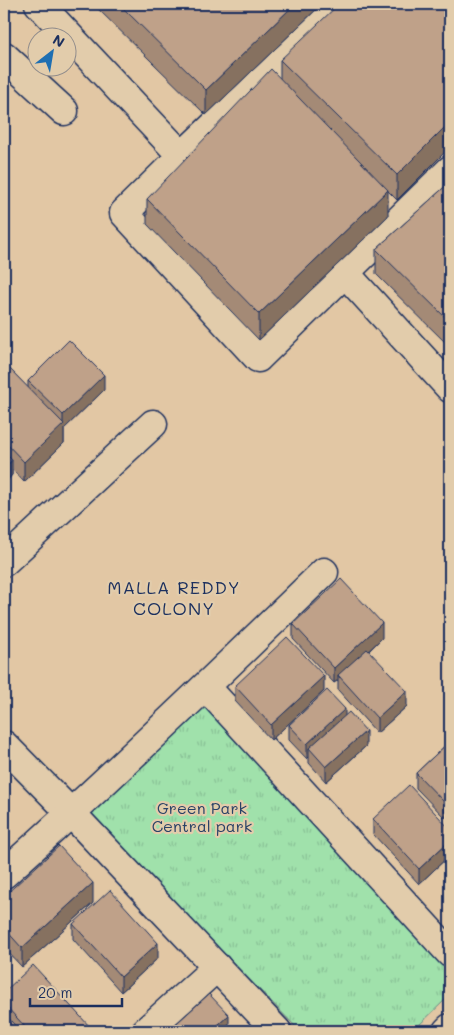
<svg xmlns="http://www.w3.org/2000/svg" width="454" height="1035" viewBox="0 0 454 1035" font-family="Mali,sans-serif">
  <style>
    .park { fill: url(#park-tufts); stroke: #5e8884 }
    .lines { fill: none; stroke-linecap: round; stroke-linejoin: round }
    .street-casing { stroke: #1b2f5e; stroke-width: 31 }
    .street { stroke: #e2ccab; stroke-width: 28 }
    .wall { fill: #a48a76; stroke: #1b2f5e }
    .shaded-wall { fill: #867160; stroke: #1b2f5e }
    .building { fill: #bfa189; stroke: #1b2f5e }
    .labels { text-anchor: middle; stroke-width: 4.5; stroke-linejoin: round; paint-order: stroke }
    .park-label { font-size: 16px; fill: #284166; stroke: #e2ccab }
    .neighbourhood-label { font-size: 18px; letter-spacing: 1px; fill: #1b2f5e; stroke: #e2ccab }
  </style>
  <defs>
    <pattern id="park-tufts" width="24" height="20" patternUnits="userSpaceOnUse" patternTransform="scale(1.25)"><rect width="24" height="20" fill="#a0e1ab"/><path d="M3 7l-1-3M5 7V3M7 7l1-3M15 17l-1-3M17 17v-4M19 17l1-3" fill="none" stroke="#89c196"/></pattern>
  </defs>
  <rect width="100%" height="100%" fill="#e2c7a4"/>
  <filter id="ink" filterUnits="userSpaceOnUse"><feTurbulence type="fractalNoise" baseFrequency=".02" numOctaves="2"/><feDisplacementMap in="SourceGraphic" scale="10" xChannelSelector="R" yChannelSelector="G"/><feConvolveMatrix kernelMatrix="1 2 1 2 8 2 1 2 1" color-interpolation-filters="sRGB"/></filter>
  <g filter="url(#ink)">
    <polygon class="park" points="205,703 450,969 450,995 413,1031 300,1031 88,814"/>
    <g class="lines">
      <g class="street-casing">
        <g id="street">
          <polyline points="39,4 182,156 341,4"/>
          <polyline points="4,56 64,111"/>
          <polyline points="182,156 124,213 258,358 450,170"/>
          <polyline points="345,273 450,388"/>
          <polyline points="4,562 153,424"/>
          <polyline points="206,687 450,953"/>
          <polyline points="4,745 71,813 277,1031"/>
          <path d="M4 874C113 776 219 674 324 572"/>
          <polyline points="146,1031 217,967"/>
          <polyline points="447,1031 450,1028"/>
        </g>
      </g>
      <use href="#street" class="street"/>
    </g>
    <g class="wall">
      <polygon points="93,4 322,4 206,115"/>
      <polygon points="450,4 397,200 384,187 388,216 259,340 147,224 147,199 280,79 280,60"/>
      <polygon points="450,182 450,347 376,274 376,249"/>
      <polygon points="4,363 28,388 28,381 104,390 64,429 64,443 24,482 12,469 12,475 4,484"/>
      <polygon points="293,624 382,638 369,651 407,706 377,733 338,690 338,680 334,683 293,639"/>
      <polygon points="235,686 324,691 271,740 235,701"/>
      <polygon points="289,725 366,746 326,782 309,763 309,757 307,759 289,740"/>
      <polygon points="450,741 445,818 416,788 416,773"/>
      <polygon points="373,819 450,829 450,855 419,884 373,834"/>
      <polygon points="4,896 93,903 22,967 4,948"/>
      <polygon points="73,924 158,958 121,992 73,939"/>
      <polygon points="4,992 91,1031 4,1031"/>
    </g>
    <g class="shaded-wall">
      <polygon points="295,4 322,4 206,115 206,90"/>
      <polygon points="450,122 450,147 397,200 397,175"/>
      <polygon points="388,190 388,216 259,340 259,314"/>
      <polygon points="104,375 104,390 64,429 64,443 24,482 24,462 63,424 63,415"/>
      <polygon points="12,460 12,475 4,484 4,469"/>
      <polygon points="382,623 382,638 340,678 338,675 338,680 334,683 334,668"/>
      <polygon points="324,676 324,691 271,740 271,725"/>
      <polygon points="407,691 407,706 377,733 377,718"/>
      <polygon points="345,709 345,724 309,748 309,757 307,759 307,744"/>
      <polygon points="366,731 366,746 326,782 326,767"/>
      <polygon points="450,798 450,813 445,818 445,803"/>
      <polygon points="450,840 450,855 419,884 419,869"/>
      <polygon points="93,883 93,903 22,967 22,948"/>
      <polygon points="158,943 158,958 121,992 121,977"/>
      <polygon points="229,1015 229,1030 227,1031 211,1031"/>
    </g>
    <g class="building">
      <polygon points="119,4 295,4 206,90"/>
      <polygon points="339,4 450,4 450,122 397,175 280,60"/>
      <polygon points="271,69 388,190 259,314 147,199"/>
      <polygon points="450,182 450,322 376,249"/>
      <polygon points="69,340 104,375 63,415 28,381"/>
      <polygon points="4,363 64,424 24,462 4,441"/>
      <polygon points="4,452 12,460 4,469"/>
      <polygon points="341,579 382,623 334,668 293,624"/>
      <polygon points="287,637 324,676 271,725 235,686"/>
      <polygon points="367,649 407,691 377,718 338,675"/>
      <polygon points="327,690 345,709 307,744 289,725"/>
      <polygon points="349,712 366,731 326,767 309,748"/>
      <polygon points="450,741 450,798 445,803 416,773"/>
      <polygon points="409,785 450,829 450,840 419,869 373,819"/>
      <polygon points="59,846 93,883 22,948 4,928 4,896"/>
      <polygon points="110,890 158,943 121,977 73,924"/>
      <polygon points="33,965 91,1028 87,1031 29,1031 4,1004 4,992"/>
      <polygon points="209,994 229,1015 211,1031 168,1031"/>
      <polygon points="4,1013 20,1031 4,1031"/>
    </g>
  </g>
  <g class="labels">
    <g class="park-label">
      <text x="202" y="814">Green Park<tspan x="202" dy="18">Central park</tspan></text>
    </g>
    <g class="neighbourhood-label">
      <text x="174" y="594">MALLA REDDY<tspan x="174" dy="21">COLONY</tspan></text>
    </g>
  </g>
  <rect width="454" height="1035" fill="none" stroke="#e2ccab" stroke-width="20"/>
  <rect x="10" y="10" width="434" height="1015" fill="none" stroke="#1b2f5e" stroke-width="2" filter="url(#ink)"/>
  <g transform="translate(52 52) rotate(31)"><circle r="24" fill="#e2ccab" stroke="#928d8c"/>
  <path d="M0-4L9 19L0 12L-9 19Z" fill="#1f6fb2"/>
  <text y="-8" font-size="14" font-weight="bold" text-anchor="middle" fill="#1b2f5e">N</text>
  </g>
  <path d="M30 998v8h92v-8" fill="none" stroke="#1b2f5e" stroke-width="2.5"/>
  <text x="38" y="998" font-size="15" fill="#1b2f5e" stroke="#e2ccab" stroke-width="4" paint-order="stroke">20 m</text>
</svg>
